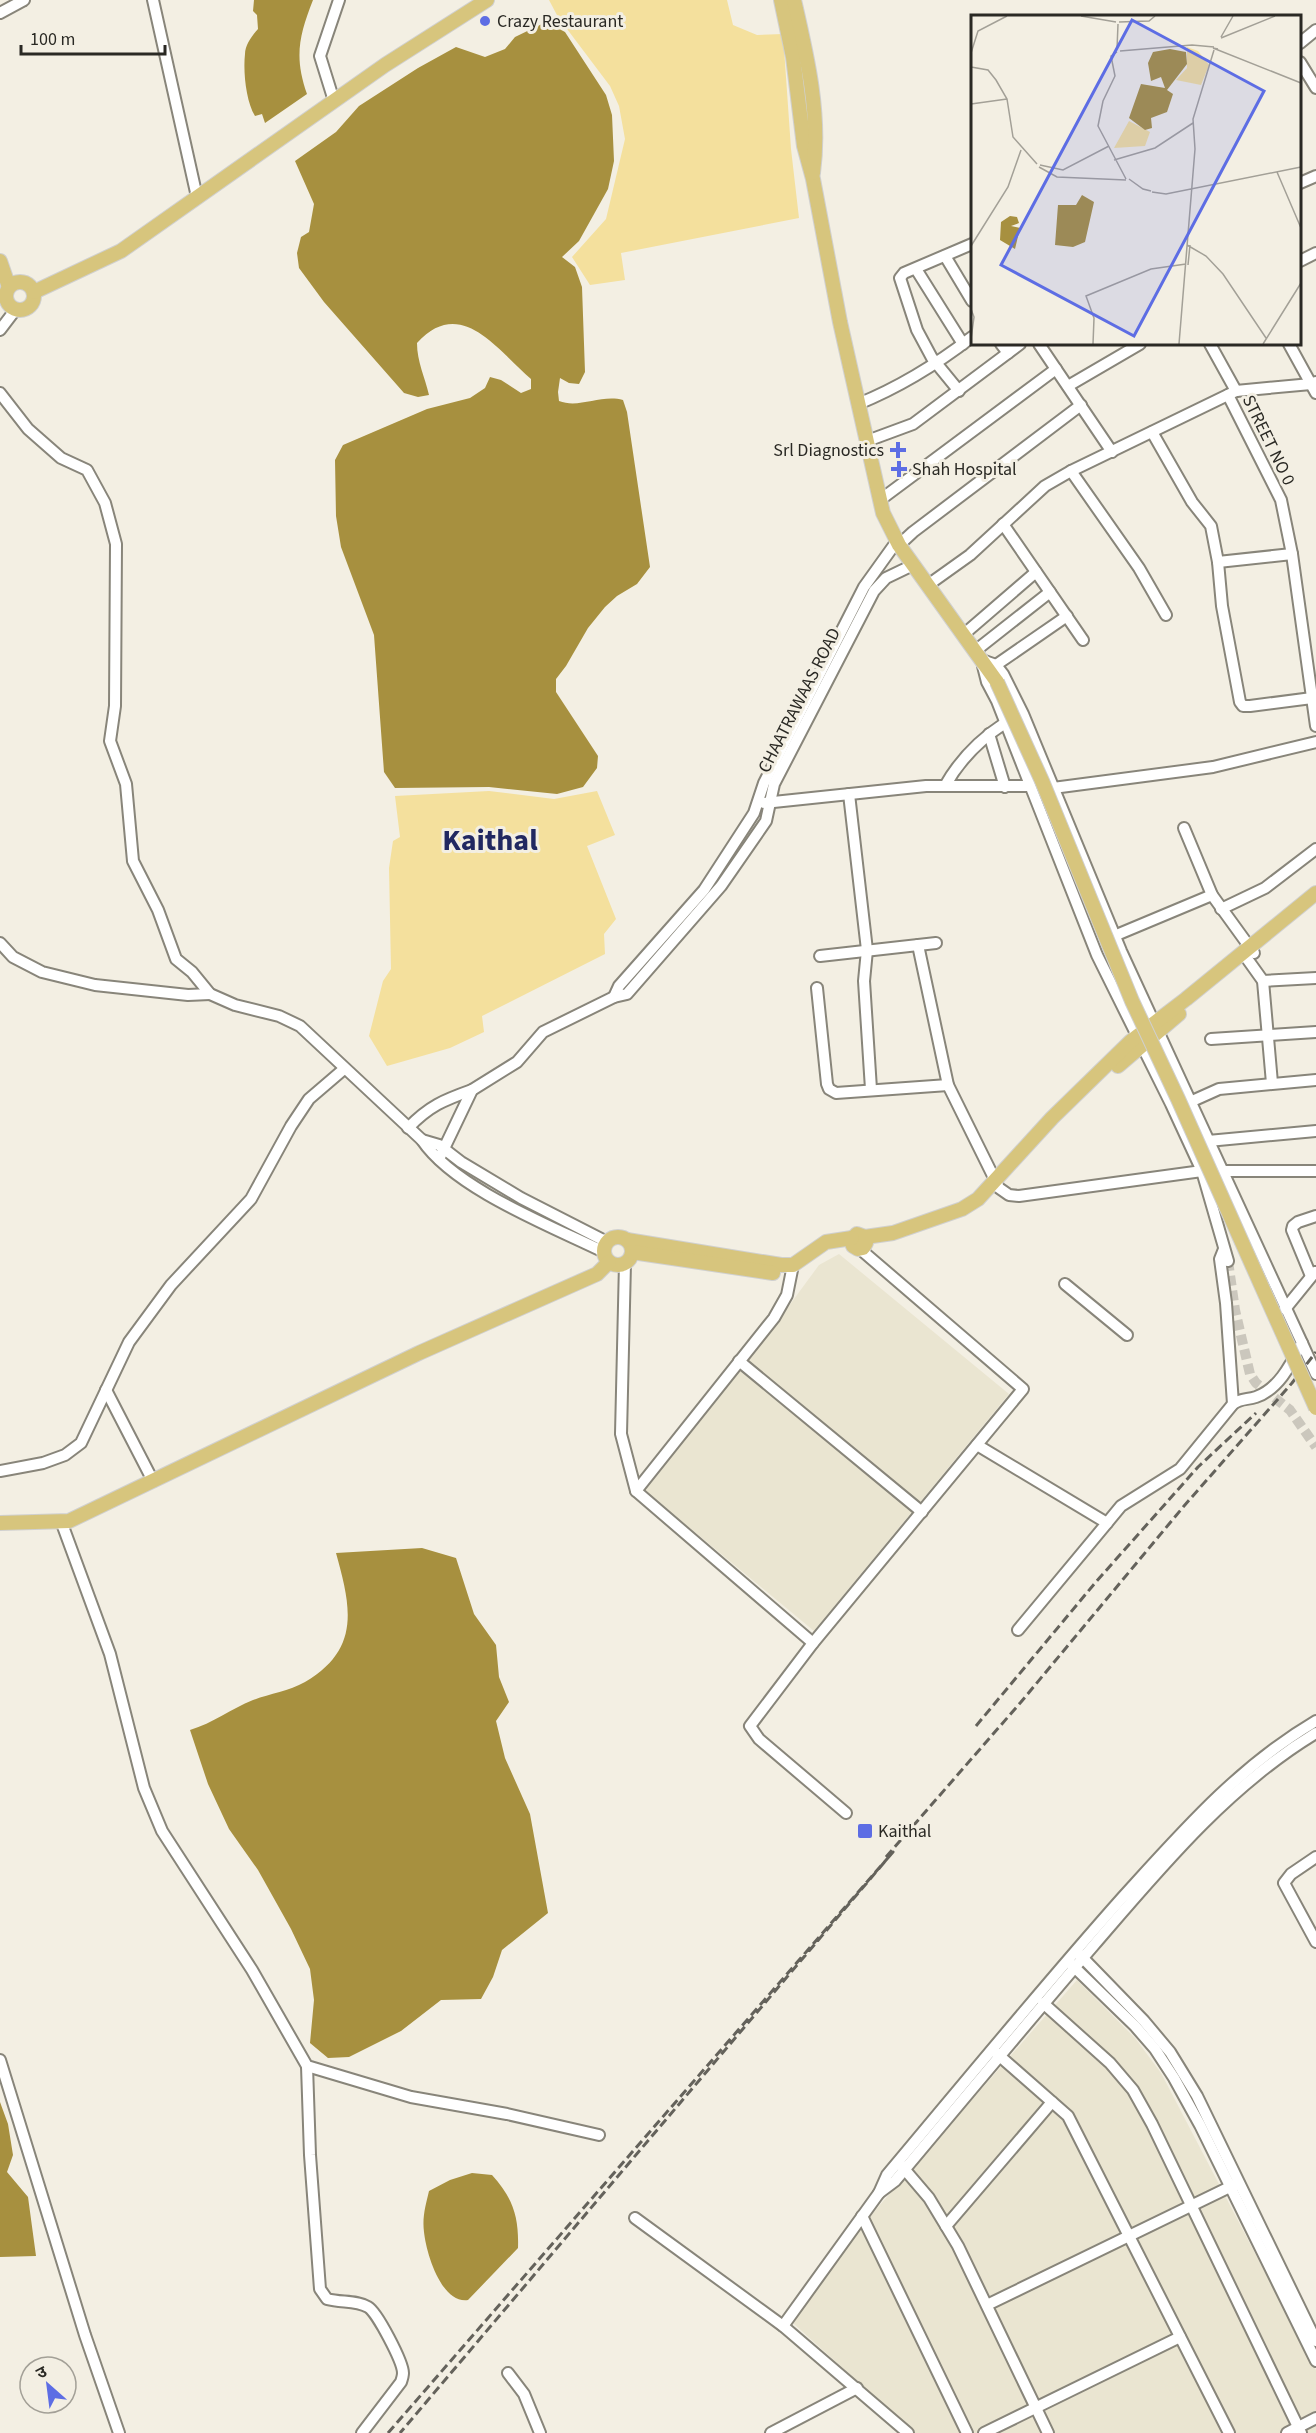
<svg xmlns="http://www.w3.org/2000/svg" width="1316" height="2433" viewBox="0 0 1316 2433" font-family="'Source Sans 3','Noto Sans Devanagari',sans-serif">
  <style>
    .built { fill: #eae5d1 }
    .green { fill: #f4e09d }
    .water { fill: #a7903f }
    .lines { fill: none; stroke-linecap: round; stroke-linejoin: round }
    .minor-tunnel { stroke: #cbc7bd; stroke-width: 10; stroke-dasharray: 10 5; stroke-linecap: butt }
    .minor-casing { stroke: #88857a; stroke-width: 14 }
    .major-casing { stroke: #d0d0cf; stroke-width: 16 }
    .minor { stroke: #fff; stroke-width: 10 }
    .major { stroke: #d7c57d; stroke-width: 14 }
    .rail { stroke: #64625b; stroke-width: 3; stroke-dasharray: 9 4.5; stroke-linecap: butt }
    .major-bridge-casing { stroke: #d0d0cf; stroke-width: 16; stroke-linecap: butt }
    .major-bridge { stroke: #d7c57d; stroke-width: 14 }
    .poi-dot { fill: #5d6de4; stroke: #f3efe3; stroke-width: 2 }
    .labels { text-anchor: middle; stroke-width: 6; stroke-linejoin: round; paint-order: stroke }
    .poi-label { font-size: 18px; fill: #2a2924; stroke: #f3efe3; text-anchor: start }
    .street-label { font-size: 18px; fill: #2a2924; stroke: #f3efe3 }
    .town-label { font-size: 30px; font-weight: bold; fill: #212861; stroke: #f3efe3 }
    .inset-road { fill: none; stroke: #a3a097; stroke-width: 1.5 }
    .view { fill: #5d6de4; fill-opacity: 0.15; stroke: #5d6de4; stroke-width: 3 }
    .inset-edge { fill: none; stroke: #2a2924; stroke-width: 3 }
  </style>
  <rect width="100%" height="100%" fill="#f3efe3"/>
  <g class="built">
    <polygon points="839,1254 1009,1394 814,1631 644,1490 758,1348 819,1265"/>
    <polygon points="1077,1980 1135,2038 1161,2073 1316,2370 1316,2433 914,2433 793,2323 865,2222"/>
  </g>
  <g class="green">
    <polygon points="549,0 727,0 733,25 757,35 783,34 791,149 799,218 621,253 625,280 590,285 572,257 606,219 625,139 619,106 610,86 558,17"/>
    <polygon points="489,791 554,799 597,791 615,835 587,846 616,919 604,934 605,954 482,1016 484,1032 450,1048 387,1066 369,1036 383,981 391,969 389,868 393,841 400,837 395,796"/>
  </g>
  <g class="water">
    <path d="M254 0H313C299 36 294 57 307 94L265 123 262 114 255 116C246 101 243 72 245 54 245 45 252 36 258 29L257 15 253 11Z"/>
    <path d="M546 22 565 32 606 95 612 115 614 161 608 189 579 241 562 257 575 267 582 287 585 372 579 384 569 383 560 378 558 392 559 401C579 409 601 394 623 400L627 412 650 567 637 584 617 596 605 607 588 628 566 666 556 679V692L598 756 597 768 583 787 557 794 489 787 395 788 384 772 374 635 341 547 336 516 335 460 343 445 427 409 470 398 485 388 490 377 501 380 521 393 531 389V379C497 350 461 295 417 343 417 362 425 377 429 395L418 397 404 393 324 302 299 268 297 253 301 237 309 232 314 204 295 161 336 132 359 106 418 68 456 47 485 57 505 49 515 37Z"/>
    <path d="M422 1548 456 1558 474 1614 496 1645 499 1677 509 1702 496 1721 505 1758 530 1814 548 1913 502 1950 493 1977 481 1999 441 2000 401 2031 349 2057 328 2058 310 2043 314 2000 310 1969 291 1929 258 1870 229 1829 208 1784 190 1730C213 1723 231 1709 253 1700 269 1694 289 1691 305 1682 361 1649 351 1607 336 1553Z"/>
    <polygon points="0,2102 8,2124 13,2155 7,2172 28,2197 36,2256 0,2257"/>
    <path d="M472 2173 492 2175C513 2198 519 2217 518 2248L468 2300C441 2304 426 2252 424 2232 422 2217 426 2204 429 2191L450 2180Z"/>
  </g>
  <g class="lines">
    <polyline class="minor-tunnel" points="1228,1261 1235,1310 1250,1374 1256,1383 1290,1410 1316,1447"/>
    <g class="minor-casing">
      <g id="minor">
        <polyline points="153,0 197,197"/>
        <polyline points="0,13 24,0"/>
        <polyline points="1300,43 1316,30"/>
        <polyline points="1300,62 1316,88"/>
        <polyline points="334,101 320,56 339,0"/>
        <polyline points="1300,183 1316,176"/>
        <polyline points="945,256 972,301"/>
        <polyline points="1300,261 1316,253"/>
        <polyline points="916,269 963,344"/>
        <polyline points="0,330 16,309"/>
        <polyline points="1001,344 1008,353"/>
        <polyline points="1039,344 1112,452"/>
        <polyline points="1210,344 1236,391"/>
        <polyline points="1289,344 1316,393"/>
        <polyline points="1068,386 1140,344"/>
        <polyline points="959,391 932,358 917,330 900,278 904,273 972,244"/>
        <path d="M0 393 28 429 61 458 87 470 105 503 116 544 115 706 110 741 126 784 133 861 158 910 176 959 192 972 210 994 235 1005 279 1016 300 1026 422 1140C455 1189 551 1226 604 1252"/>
        <polyline points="1228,395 1281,500 1292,554 1316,726"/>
        <path d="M858 404C900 387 937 364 972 337"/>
        <polyline points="1152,432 1192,502 1211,526 1218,562 1222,606 1240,702 1243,706 1250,706 1312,698"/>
        <polyline points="867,441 913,424 1020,344"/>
        <polyline points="1071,471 1139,568 1166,615"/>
        <polyline points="880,500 1056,369"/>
        <polyline points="1003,524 1083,640"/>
        <polyline points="899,545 913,532 1081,405"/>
        <polyline points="1218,562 1292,554"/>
        <polyline points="928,585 970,555 1045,486 1071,471 1236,391 1311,384 1316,382"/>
        <polyline points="963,635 1036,572"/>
        <polyline points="975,651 1050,592"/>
        <path d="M982 660 996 665 1003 674 1023 714 1121 951 1302 1343C1291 1364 1279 1389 1256 1397 1247 1400 1241 1398 1233 1404L1180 1469 1121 1506 1107 1523"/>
        <polyline points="996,665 1067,616"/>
        <polyline points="983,666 987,682 997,701 1097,955 1171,1104 1202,1171 1228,1261"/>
        <polyline points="989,734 1005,787"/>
        <path d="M945 786C960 759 979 740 1005 723"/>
        <polyline points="1053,788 1213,767 1316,742"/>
        <polyline points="849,794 867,950 864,981 871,1089"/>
        <polyline points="764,803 926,786 1029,786"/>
        <polyline points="1184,828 1212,895 1254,953"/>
        <polyline points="1221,909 1265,888 1316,849"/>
        <polyline points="1114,936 1212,895"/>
        <polyline points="0,943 13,957 42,972 95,985 188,995 210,994"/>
        <polyline points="918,945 948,1085 999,1188 1009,1195 1019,1196 1202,1171 1316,1171"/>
        <polyline points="1243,953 1263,981 1272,1083"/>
        <polyline points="820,956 936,943"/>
        <polyline points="1263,981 1316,978"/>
        <polyline points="817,988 827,1084 829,1089 836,1093 948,1085"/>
        <polyline points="614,997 619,986 704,890 754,813 764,783 864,587 897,541"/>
        <polyline points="1211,1039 1316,1032"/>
        <polyline points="1190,1102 1219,1089 1316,1080"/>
        <path d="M408 1128C429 1106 444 1100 472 1090"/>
        <polyline points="422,1140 439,1145 461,1162 521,1198 607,1242"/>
        <polyline points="1208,1141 1316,1131"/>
        <polyline points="439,1159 472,1090 517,1062 543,1032 614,997 627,994 721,886 766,821 774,784 874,591 886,578 913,565"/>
        <polyline points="1224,1249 1220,1259 1226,1303 1233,1404"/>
        <polyline points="625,1263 621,1434 636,1491 813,1643"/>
        <polyline points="1311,1276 1292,1230 1293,1226 1298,1222 1316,1216"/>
        <polyline points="1065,1284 1127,1335"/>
        <polyline points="1285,1309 1315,1272"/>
        <polyline points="1302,1343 1316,1374"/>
        <polyline points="739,1361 922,1512"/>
        <polyline points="106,1390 153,1481"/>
        <polyline points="977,1445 1107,1523 1018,1630"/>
        <polyline points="0,1471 43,1463 65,1455 81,1443 129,1342 171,1285 251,1199 291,1126 309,1099 344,1069"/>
        <polyline points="636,1491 774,1318 787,1295 793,1265"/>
        <polyline points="61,1521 110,1654 144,1788 162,1831 252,1970 307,2066 411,2097 507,2114 599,2135"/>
        <polyline points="846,1813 759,1739 750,1726 813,1643 1023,1389 860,1249"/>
        <polyline points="1316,1857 1291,1874 1284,1883 1316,1942"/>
        <polyline points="1078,1953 1144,2021 1170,2052 1197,2096 1316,2341"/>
        <polyline points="1071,1964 1135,2026 1155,2049 1174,2078 1200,2125 1316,2361"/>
        <polyline points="1043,2003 1110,2063 1133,2090 1152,2124 1301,2433"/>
        <polyline points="995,2052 1068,2116 1229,2433"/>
        <polyline points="0,2060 85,2335 119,2433"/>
        <path d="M307 2066 310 2155 320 2289 327 2299C341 2303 356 2300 368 2307 377 2312 403 2362 403 2373 403 2376 402 2379 401 2382L362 2433"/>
        <polyline points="900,2164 929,2198 958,2246 1048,2433"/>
        <path d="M879 2193 895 2181C961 2102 1027 2023 1094 1945 1161 1867 1228 1786 1316 1733"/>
        <polyline points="862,2216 967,2433"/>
        <polyline points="635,2218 783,2326 908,2433"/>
        <polyline points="946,2226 1052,2102"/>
        <polyline points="987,2305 1236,2184"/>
        <path d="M783 2326 879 2193 887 2175C965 2082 1042 1988 1122 1898 1182 1832 1238 1767 1316 1721"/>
        <polyline points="508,2373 524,2394 540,2433"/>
        <polyline points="771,2433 857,2388"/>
        <polyline points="984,2433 1180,2337"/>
        <polyline points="1287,2433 1316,2418"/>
      </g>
    </g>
    <g class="major-casing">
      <g id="major">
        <polyline points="781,0 793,57 804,146 813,179 840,322 883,513 899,545 997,682"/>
        <path d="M794 0C807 56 821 115 813 173"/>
        <polyline points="0,261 9,287"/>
        <circle cx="20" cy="296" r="14"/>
        <polyline points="34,292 121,251 385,65 487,0"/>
        <polyline points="1118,1066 1179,1014"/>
        <polyline points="865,1237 866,1243 863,1248 858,1249 853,1246 851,1240 857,1234 865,1237 893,1233 962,1209 978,1199 1052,1118 1131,1041 1186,999 1316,893"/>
        <circle cx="618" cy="1251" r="14"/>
        <polyline points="627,1240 781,1265 793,1265 826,1242 852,1238"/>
        <polyline points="632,1252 773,1273"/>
        <polyline points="0,1523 69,1521 419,1353 597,1274 609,1262"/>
      </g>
    </g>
    <use href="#minor" class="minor"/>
    <use href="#major" class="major"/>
    <g class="rail">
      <polyline points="976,1726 1095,1583 1198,1467 1256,1413"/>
      <polyline points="886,1857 1021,1702 1184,1506 1292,1383 1316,1352"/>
      <polyline points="388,2433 893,1852 400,2433"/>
    </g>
    <g class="major-bridge-casing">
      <polyline id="major-bridge" points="997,682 1042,781 1132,1001 1178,1099 1316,1408"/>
    </g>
    <use href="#major-bridge" class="major-bridge"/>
  </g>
  <g class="poi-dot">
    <circle cx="485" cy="21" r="6"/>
    <path d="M895 441h6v6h6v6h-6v6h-6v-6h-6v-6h6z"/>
    <path d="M896 460h6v6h6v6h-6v6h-6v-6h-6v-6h6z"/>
    <rect x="857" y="1823" width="16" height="16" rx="3"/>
  </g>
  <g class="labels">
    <g class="poi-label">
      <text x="497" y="27">Crazy Restaurant</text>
      <text x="884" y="456" text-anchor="end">Srl Diagnostics</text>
      <text x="912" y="475">Shah Hospital</text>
      <text x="878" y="1837">Kaithal</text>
    </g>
    <g class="street-label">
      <text transform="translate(1269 440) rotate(64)" y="6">STREET NO 0</text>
      <text transform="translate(799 700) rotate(-63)" y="6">CHAATRAWAAS ROAD</text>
    </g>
    <g class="town-label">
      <text x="490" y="850">Kaithal</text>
    </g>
  </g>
  <g transform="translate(971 15)">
    <rect width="330" height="330" fill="#f3efe3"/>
    <path d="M216 32 227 36 238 50 230 70 205 65 216 53ZM158 106 179 117 174 131 143 133Z" fill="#f4e09d"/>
    <path d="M199 34 215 37 216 49 196 75 202 79 196 97 180 103 181 113 174 115 158 103 170 69 194 73 190 62 180 66 177 48 182 37ZM111 180 123 187 114 227 102 232 84 230 87 190H105ZM39 201 46 202 48 208 40 211 49 213 44 234 29 225 30 207Z" fill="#a7903f"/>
    <path class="inset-road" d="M110 1 145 7M148 7 178 6 184 1M250 22 262 1M250 23 304 1M146 34 147 9M247 34 242 33 330 68M149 36 221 30 243 32M146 37 140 41 144 61 132 86 127 111 155 164M0 38 7 16 36 1M0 52 17 55 25 65 36 84 42 122 66 149M0 89 36 84M143 145 184 133 222 108M69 150 92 155 138 131M68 152 86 162 155 165M306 157 330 213M158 164 172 174 180 176M181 177 195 179 330 152M216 230 235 241 252 259 295 323M0 231 37 172 50 135M217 250 219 230M0 294 3 302 0 324M122 329 123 303 115 281 180 254 215 249M208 329 224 134 222 104 243 35M292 329 330 268"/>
    <path class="view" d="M161 5 293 76 163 321 30 250Z"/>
    <rect width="330" height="330" class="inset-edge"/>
  </g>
  <g transform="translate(48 2385) rotate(332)"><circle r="28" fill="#f3efe3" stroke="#a3a097" stroke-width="1.5"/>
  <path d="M0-4.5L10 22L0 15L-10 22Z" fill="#5d6de4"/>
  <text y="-9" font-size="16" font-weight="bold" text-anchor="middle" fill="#2a2924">उ</text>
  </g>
  <path d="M21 45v9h144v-9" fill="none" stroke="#2a2924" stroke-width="3"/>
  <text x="30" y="45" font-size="18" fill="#2a2924" stroke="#f3efe3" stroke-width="4.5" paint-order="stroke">100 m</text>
</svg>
